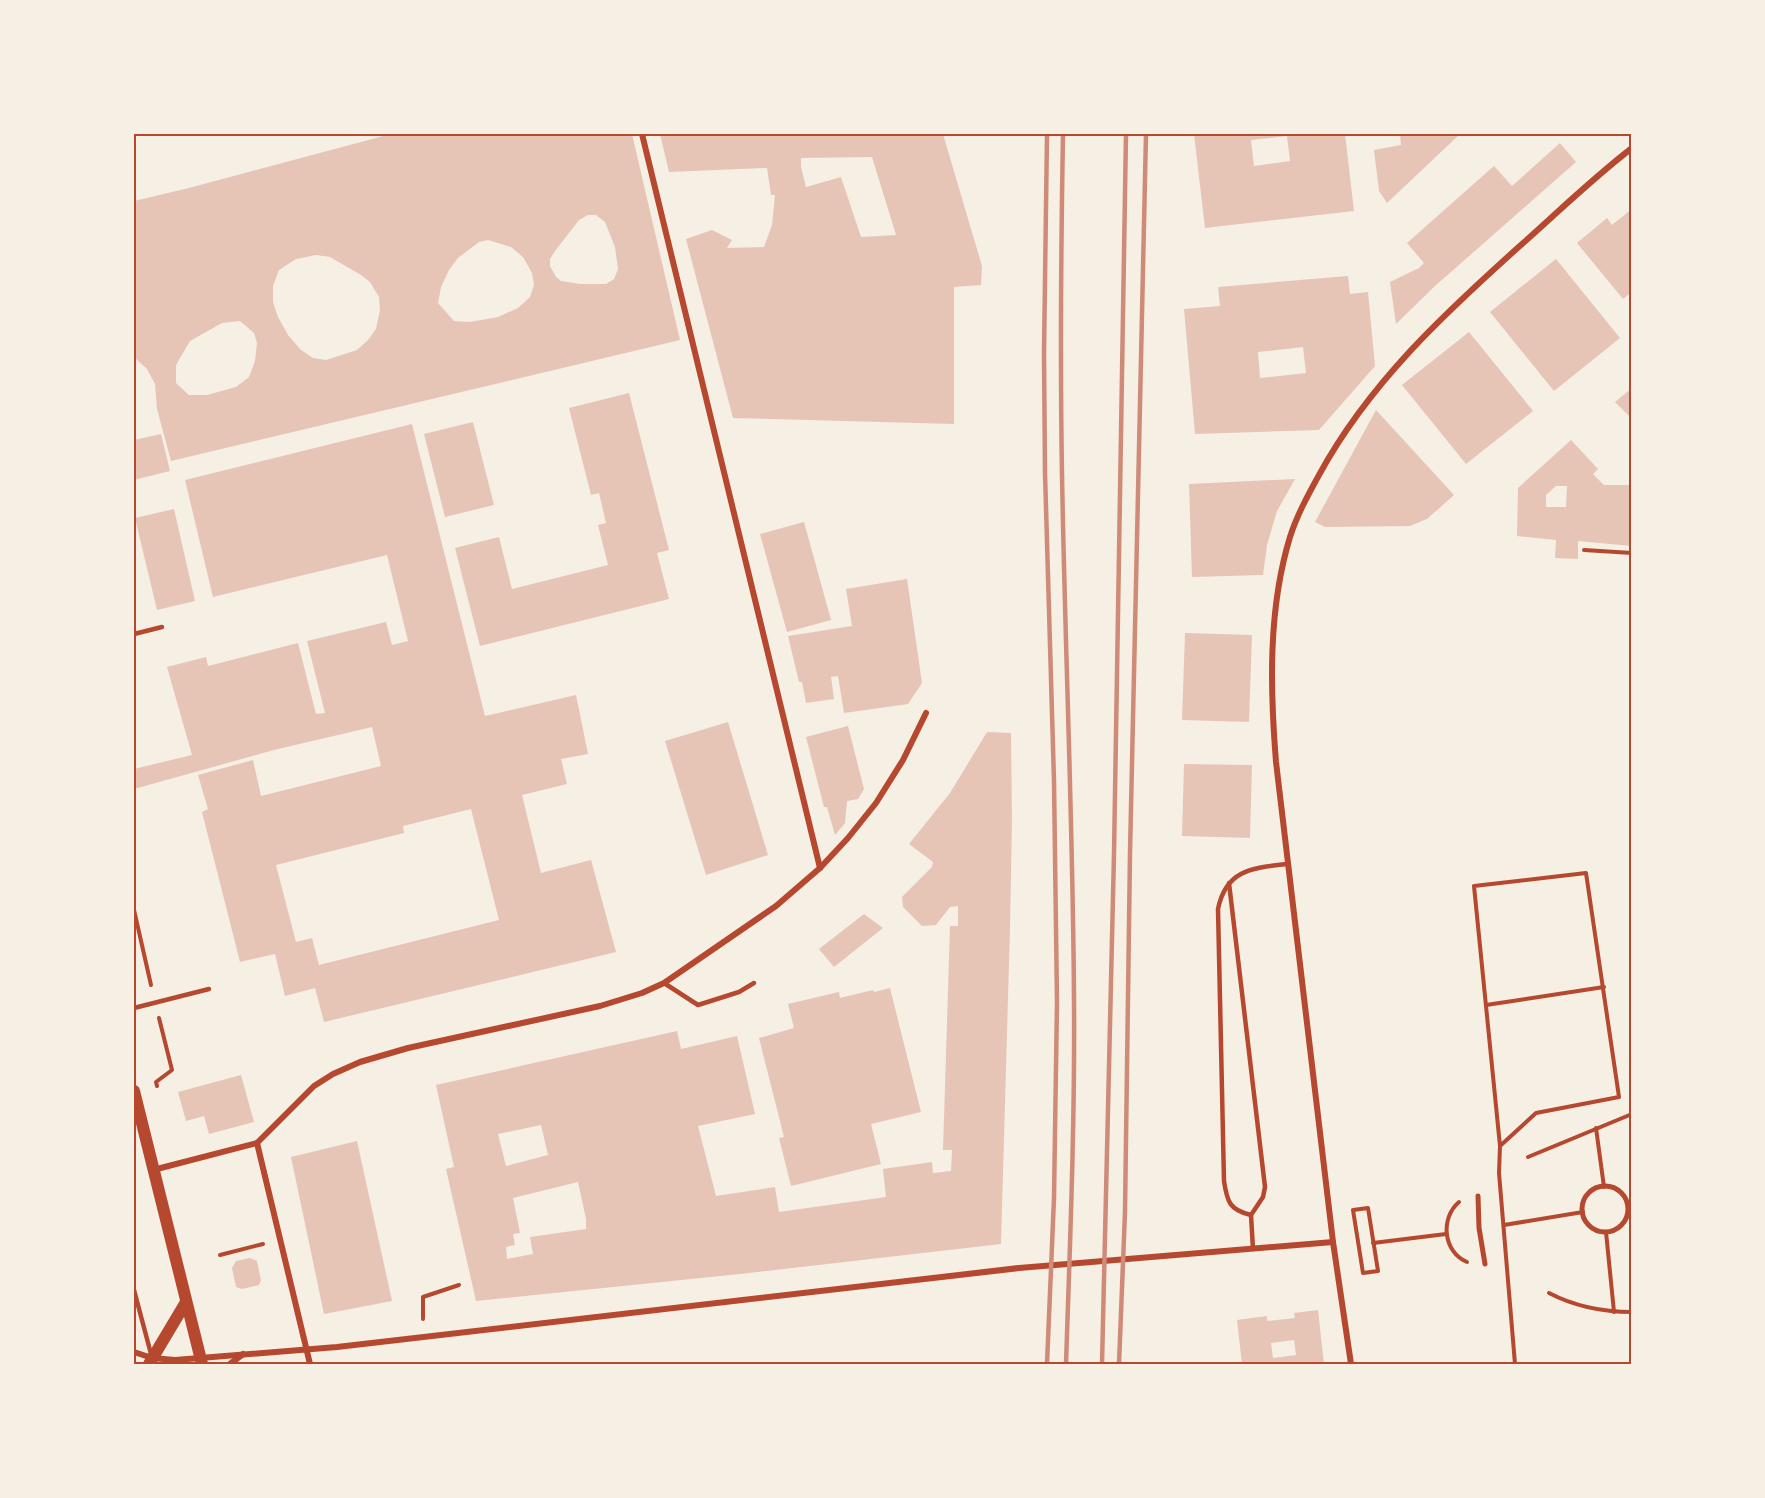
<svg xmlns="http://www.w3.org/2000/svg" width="1765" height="1498" viewBox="0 0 1765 1498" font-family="Cabin,sans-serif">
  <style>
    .building { fill: #e6c5b7; fill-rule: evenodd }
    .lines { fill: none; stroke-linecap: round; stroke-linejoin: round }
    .path { stroke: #b5482f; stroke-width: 4 }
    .service { stroke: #b5482f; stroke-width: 4.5 }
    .pedestrian { stroke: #b5482f; stroke-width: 5 }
    .minor { stroke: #b5482f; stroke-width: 6 }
    .secondary { stroke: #b5482f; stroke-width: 12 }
    .rail { stroke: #cf8b77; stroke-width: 4.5 }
    .neatline { fill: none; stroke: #b5482f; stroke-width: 2 }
  </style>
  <rect width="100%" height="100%" fill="#f6efe4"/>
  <g class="building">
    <path d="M391 134H632L680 340 171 461 157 409 155 384 147 369 134 357V201L189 188ZM588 215H596L605 222 615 247 618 269 614 279 606 284H580L561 281 556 277 550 266V259L555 251 579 220ZM488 240 511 247 523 257 532 273 534 285 530 297 518 308 498 317 470 322 454 321 438 303 441 287 449 270 458 258 479 242ZM316 255 330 257 361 275 370 282 379 297 380 310 376 329 368 340 357 350 326 360 313 358 301 350 288 335 278 317 273 302V286L279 270 296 259ZM240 321 254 333 257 343 255 361 249 377 236 387 207 395H189L176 383V365L190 341 222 323Z"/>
    <path d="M660 134H943L982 266 981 285 954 287V424L733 418 686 239 712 230 732 240 727 248 764 247 772 225 775 195H771L767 168 669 172ZM872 157 896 235 861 237 841 177 806 187 801 167V158Z"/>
    <path d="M1194 134H1345L1354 211 1205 228ZM1287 136 1290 161 1254 166 1251 140Z"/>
    <polygon points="1400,134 1460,134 1387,203 1379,191 1374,150 1401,145"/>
    <polygon points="1560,143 1576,162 1435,286 1396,324 1390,282 1419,268 1424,263 1407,243 1494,166 1512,186"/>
    <polygon points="1632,209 1632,292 1623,299 1577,243 1607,218 1612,225"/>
    <polygon points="1556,259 1620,338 1554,391 1490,312"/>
    <path d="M1348 276 1350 294 1368 292 1375 366 1319 430 1195 434 1184 309 1220 306 1218 287ZM1303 347 1306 373 1260 378 1258 352Z"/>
    <polygon points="1469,332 1533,411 1466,464 1402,385"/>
    <polygon points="1632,388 1632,419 1615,402"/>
    <polygon points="629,393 669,550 657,553 669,599 480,646 455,548 499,537 512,589 608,565 598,525 606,523 599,493 591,495 569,408"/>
    <polygon points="1376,410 1454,495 1427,519 1410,526 1325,527 1315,522"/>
    <polygon points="473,422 494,505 445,517 424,434"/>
    <path d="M412 424 485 716 576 695 588 754 561 759 567 784 522 795 541 873 591 860 616 952 324 1022 315 988 285 996 275 954 240 962 202 812 208 809 198 775 253 760 261 796 381 766 372 727 274 750 134 789V769L192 755 167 667 206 657 208 666 298 643 316 714 325 713 307 641 386 622 392 645 408 641 387 555 213 597 185 480ZM471 809 499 920 319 965 312 938 296 942 276 865 404 833 403 826Z"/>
    <polygon points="161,434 170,471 134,480 134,440"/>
    <path d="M1571 440 1598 469 1593 474 1604 485H1632V546L1578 541V559L1555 558 1556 540 1517 536 1518 488ZM1556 486H1567L1566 507H1546V495Z"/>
    <polygon points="1295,479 1277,511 1267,545 1263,575 1192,577 1189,484"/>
    <polygon points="174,509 195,601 157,610 135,518"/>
    <polygon points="804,522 831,620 787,632 760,534"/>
    <polygon points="907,579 922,683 908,704 844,713 838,676 831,677 834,699 806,703 802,682 799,682 788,636 852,626 846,589"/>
    <polygon points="1185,633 1252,635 1249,722 1182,720"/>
    <polygon points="728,722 768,855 706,875 665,741"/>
    <polygon points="848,726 864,789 858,799 847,801 845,823 835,835 827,807 824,807 806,737"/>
    <path d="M987 732 1011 733 1012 819 1010 928 1001 1244 740 1274 476 1301 446 1169 454 1167 436 1085 677 1031 681 1049 737 1036 755 1114 698 1126 716 1196 775 1187 779 1212 886 1197 883 1169 932 1162 933 1173 951 1171 952 1150H943L950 926H958V906L950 907 936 925 922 926 903 907 902 897 932 867 933 862 909 844 950 793ZM541 1125 548 1155 506 1166 498 1134ZM578 1182 586 1219V1229L530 1237 533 1254 507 1259 506 1247 515 1245 513 1234 520 1233 513 1198Z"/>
    <polygon points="1184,764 1252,765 1250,838 1182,836"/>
    <polygon points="864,914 883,928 834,967 819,949"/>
    <polygon points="890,988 921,1112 871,1124 881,1164 791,1186 779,1138 784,1137 759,1038 794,1028 788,1004 839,992 840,998 873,990 874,992"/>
    <polygon points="241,1075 254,1122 209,1134 204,1116 186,1121 178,1092"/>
    <polygon points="357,1141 392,1301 324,1314 291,1157"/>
    <polygon points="250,1258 257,1261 261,1280 259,1285 242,1289 236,1287 232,1268 236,1261"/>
    <path d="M1318 1310 1324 1364H1242L1237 1320 1267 1316V1321L1295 1318 1294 1313ZM1294 1340 1296 1355 1273 1358 1271 1343Z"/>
  </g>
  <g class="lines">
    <g class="path">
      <polyline points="1584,550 1632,553"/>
      <polyline points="134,910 151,985"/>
      <polyline points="1486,1005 1604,987"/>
      <polyline points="157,1086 156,1082 172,1070 159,1018"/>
      <polyline points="1596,1128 1604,1187"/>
      <polyline points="1500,1146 1536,1113 1619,1097 1586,873 1474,886 1500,1146 1499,1173 1515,1364"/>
      <polyline points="1528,1157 1632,1114"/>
      <path d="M1459 1202C1440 1218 1443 1252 1467 1262"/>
      <polyline points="1627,1204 1632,1203"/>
      <polygon points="1368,1208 1378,1271 1363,1273 1353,1210"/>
      <polyline points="1504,1225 1583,1212"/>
      <polyline points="1606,1232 1614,1312"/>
      <polyline points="1373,1243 1446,1234"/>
      <polyline points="220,1255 263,1244"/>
      <path d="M1549 1293C1574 1306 1603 1312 1632 1312"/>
      <polyline points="423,1319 423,1297 459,1285"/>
    </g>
    <g class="service">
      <polyline points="134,634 162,627"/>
      <polyline points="1229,883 1265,1187 1263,1197 1251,1215 1253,1249"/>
      <polyline points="664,983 698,1005 739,992 754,983"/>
      <polyline points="134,1008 209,989"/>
      <path d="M1251 1215C1229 1210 1227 1201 1224 1181L1218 909C1226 869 1253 868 1287 864"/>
      <polyline points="134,1290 151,1354"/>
    </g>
    <g class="pedestrian">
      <circle cx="1605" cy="1209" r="23"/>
      <polyline points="1478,1196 1479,1228 1485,1264"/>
    </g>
    <g class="minor">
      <polyline points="642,134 820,868"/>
      <polyline points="257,1143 310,1364"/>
      <polyline points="153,1170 257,1143 314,1086 333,1074 360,1062 408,1048 600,1006 642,993 664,983 776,906 820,868 848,838 876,803 903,760 926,713"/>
      <polyline points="134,1352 152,1358 175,1360 337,1347 1019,1268 1333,1242"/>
      <polyline points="230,1364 243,1354"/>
      <path d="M1351 1364 1333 1242 1276 762C1270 688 1268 609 1290 537 1297 515 1308 495 1319 475 1369 383 1445 313 1522 244 1558 212 1593 178 1632 148"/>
    </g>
    <g class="secondary">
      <polyline points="134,1091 202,1364"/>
      <polyline points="149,1364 186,1302"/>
    </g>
    <g class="rail">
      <path d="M1063 134C1061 247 1060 360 1062 474 1065 649 1073 824 1074 1000 1075 1121 1070 1243 1066 1364"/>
      <polyline points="1047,1364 1054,1198 1057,1002 1054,781 1045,473 1044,354 1047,134"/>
      <polyline points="1102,1364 1114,854 1126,134"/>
      <polyline points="1119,1364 1125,1212 1130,853 1146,134"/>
    </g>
  </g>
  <rect width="1765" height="1498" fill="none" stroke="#f6efe4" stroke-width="270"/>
  <rect x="135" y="135" width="1495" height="1228" class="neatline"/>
</svg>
